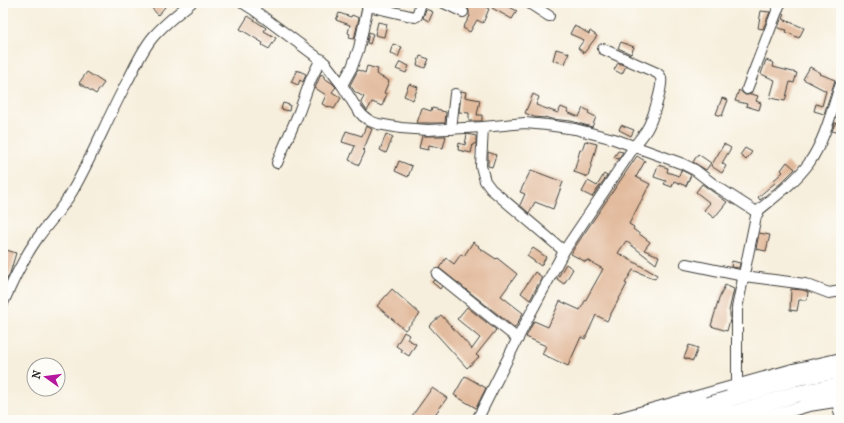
<svg xmlns="http://www.w3.org/2000/svg" width="844" height="423" viewBox="0 0 844 423" font-family="'IM FELL French Canon',serif">
  <style>
    .building { fill: #e2ba9c }
    .lines { fill: none; stroke-linecap: round; stroke-linejoin: round }
    .minor-casing { stroke: #3d3c39; stroke-width: 12 }
    .tertiary-casing { stroke: #3d3c39; stroke-width: 14 }
    .trunk-casing { stroke: #3d3c39; stroke-width: 18 }
    .minor { stroke: #fff; stroke-width: 10 }
    .tertiary { stroke: #fff; stroke-width: 12 }
    .trunk { stroke: #fff; stroke-width: 16 }
    .trunk-bridge-casing { stroke: #3d3c39; stroke-width: 18; stroke-linecap: butt }
    .trunk-bridge { stroke: #fff; stroke-width: 16 }
  </style>
  <rect width="100%" height="100%" fill="#fdfcf7"/>
  <filter id="ink" filterUnits="userSpaceOnUse"><feTurbulence type="fractalNoise" baseFrequency=".025" numOctaves="2"/><feDisplacementMap in="SourceGraphic" scale="8" xChannelSelector="R" yChannelSelector="G"/><feConvolveMatrix kernelMatrix="1 2 1 2 8 2 1 2 1" color-interpolation-filters="sRGB"/></filter>
  <filter id="wash" filterUnits="userSpaceOnUse"><feTurbulence type="fractalNoise" baseFrequency=".012" numOctaves="4" result="noise"/><feDisplacementMap in="SourceGraphic" scale="16" xChannelSelector="R" yChannelSelector="G"/><feGaussianBlur stdDeviation="0.9" result="paint"/><feColorMatrix in="noise" values="0 0 0 0 0 0 0 0 0 0 0 0 0 0 0 0 0 1.4 0 .05"/><feComposite in="paint" operator="in"/></filter>
  <g filter="url(#wash)">
    <rect width="100%" height="100%" fill="#f7efdd"/>
    <g id="blocks">
      <g class="building">
        <polygon points="153,3 161,3 165,7 158,15 150,6"/>
        <polygon points="460,3 478,3 489,9 483,23 477,20 470,32 463,28 470,16 469,15 469,11 468,8"/>
        <polygon points="494,3 502,3 517,11 512,19 492,8"/>
        <polygon points="426,9 433,12 429,21 423,18"/>
        <polygon points="761,11 770,12 763,29 758,28"/>
        <polygon points="339,13 351,17 352,15 359,18 354,39 349,38 350,34 348,33 350,25 336,20"/>
        <polygon points="783,14 785,14 783,19 804,28 799,38 786,32 787,30 778,28"/>
        <polygon points="248,16 266,28 264,31 276,38 269,49 262,45 263,43 240,29"/>
        <polygon points="378,22 387,24 384,37 375,35"/>
        <polygon points="574,26 581,29 589,34 590,31 597,36 584,53 578,48 584,40 570,34"/>
        <polygon points="369,32 373,34 370,44 367,43"/>
        <polygon points="621,42 634,47 631,54 618,48"/>
        <polygon points="393,44 402,47 398,57 390,53"/>
        <polygon points="556,49 569,53 565,64 553,60"/>
        <polygon points="420,56 429,59 425,68 417,65"/>
        <polygon points="766,60 774,63 773,67 797,73 794,83 790,82 785,101 770,98 775,80 761,74"/>
        <polygon points="400,62 409,66 406,73 396,69"/>
        <polygon points="618,63 626,66 622,74 614,70"/>
        <polygon points="367,66 378,69 376,74 389,81 384,93 387,94 382,106 372,102 367,111 361,102 364,97 355,92 350,85 358,70 365,73"/>
        <polygon points="810,67 821,73 820,74 835,80 824,114 814,111 816,104 822,106 826,91 803,79"/>
        <polygon points="297,70 306,74 303,82 300,80 298,85 291,82"/>
        <polygon points="87,72 104,83 96,94 79,83"/>
        <polygon points="321,74 324,76 324,78 332,83 336,87 332,92 341,98 334,109 328,106 328,107 322,104 326,95 315,88"/>
        <polygon points="409,84 418,87 413,100 404,96"/>
        <polygon points="739,90 745,95 748,95 751,94 758,96 756,101 761,103 759,110 746,106 747,104 735,101"/>
        <polygon points="461,91 466,92 465,97 480,100 477,115 482,115 482,121 469,121 469,113 459,112 461,95"/>
        <polygon points="533,94 539,97 536,105 558,113 561,107 568,110 567,112 579,117 583,108 589,111 588,113 596,117 592,127 571,121 551,119 545,117 545,118 534,117 525,113"/>
        <polygon points="722,98 728,100 722,116 716,114"/>
        <polygon points="283,103 290,105 289,111 281,109"/>
        <polygon points="422,108 431,111 432,108 441,110 441,111 446,112 445,123 417,123"/>
        <polygon points="835,123 841,124 841,133 832,131"/>
        <polygon points="621,125 634,130 631,136 619,130"/>
        <polygon points="366,126 372,129 363,151 365,152 359,165 349,160 355,146 342,142 346,131 362,136"/>
        <polygon points="386,134 393,137 386,153 380,150"/>
        <polygon points="467,134 476,136 476,144 473,144 471,153 458,150 459,143 465,145"/>
        <polygon points="422,136 446,136 443,148 429,145 428,150 419,148"/>
        <polygon points="585,141 597,144 588,177 574,172 580,150 582,150"/>
        <polygon points="724,144 731,148 722,163 726,166 722,173 711,166"/>
        <polygon points="745,148 752,152 746,160 740,155"/>
        <polygon points="618,151 623,152 618,159 614,157"/>
        <polygon points="488,152 496,155 492,167 488,166"/>
        <polygon points="698,154 711,163 706,170 693,162"/>
        <polygon points="637,156 645,161 636,177 650,184 629,224 634,227 633,229 650,242 644,250 659,256 656,264 626,241 618,253 657,275 655,279 633,270 625,283 627,284 607,321 596,315 585,339 581,337 568,366 542,354 546,346 526,337 534,321 548,327 560,301 580,310 603,269 587,260 586,262 571,254 575,247"/>
        <polygon points="399,161 412,166 408,177 395,171"/>
        <polygon points="787,162 795,169 781,183 760,200 758,197 776,182 774,180 783,172 781,170"/>
        <polygon points="658,165 668,168 667,172 679,176 681,170 691,175 686,186 674,181 672,187 664,184 666,181 654,177"/>
        <polygon points="531,170 563,182 553,209 535,202 529,213 520,205 525,194 520,192"/>
        <polygon points="604,174 607,176 592,197 582,192 588,181 597,186"/>
        <polygon points="702,184 727,202 714,218 704,210 710,203 696,192"/>
        <polygon points="759,233 770,235 766,251 756,249"/>
        <polygon points="473,242 479,246 478,247 496,259 497,258 517,274 501,296 523,313 515,328 439,268 446,258 454,264 461,254 464,256"/>
        <polygon points="533,248 546,257 541,266 527,256"/>
        <polygon points="3,249 16,253 10,273 3,287"/>
        <polygon points="732,261 740,263 739,268 731,267"/>
        <polygon points="566,264 573,269 564,284 557,279"/>
        <polygon points="535,272 542,277 530,300 521,293"/>
        <polygon points="434,280 442,286 440,289 432,282"/>
        <polygon points="725,285 734,289 729,311 730,312 730,320 727,331 711,326 719,299"/>
        <polygon points="392,289 420,314 405,330 377,306"/>
        <polygon points="791,289 803,290 808,292 807,300 799,300 797,311 790,310"/>
        <polygon points="467,307 496,330 476,355 479,357 467,368 429,326 441,315 472,349 480,338 457,319"/>
        <polygon points="404,332 409,335 407,339 416,344 409,356 401,351 402,350 396,346"/>
        <polygon points="689,345 698,348 693,361 684,358"/>
        <polygon points="465,376 486,388 476,408 454,395"/>
        <polygon points="432,388 447,398 431,420 409,420"/>
      </g>
    </g>
  </g>
  <g filter="url(#ink)">
    <use href="#blocks" fill-opacity="0" stroke="#3d3c39" stroke-width="1"/>
    <g class="lines">
      <g class="minor-casing">
        <g id="minor">
          <polyline points="243,3 254,10 325,63 342,85 357,109 363,116 370,121 378,124 401,128 428,130 483,127 525,123 547,125 575,129 614,139 683,164 695,170 713,184 758,213"/>
          <polyline points="444,3 463,12"/>
          <polyline points="529,3 549,16"/>
          <polyline points="368,6 415,17 417,16 421,3"/>
          <polyline points="342,85 352,67 359,48 367,10 368,3"/>
          <polyline points="747,89 779,6 781,3"/>
          <polyline points="483,127 481,166 485,181 491,189 564,251"/>
          <polyline points="451,129 455,94"/>
          <polyline points="277,163 299,112 311,79 321,59"/>
          <polyline points="686,264 744,276 805,284 829,293 841,291"/>
          <polyline points="437,274 518,339"/>
          <path d="M3 303C13 281 23 259 37 239 49 222 63 208 73 190 93 155 108 117 127 82 135 67 142 50 153 37 164 24 177 14 191 3"/>
          <path d="M737 385V308L756 216 759 210C776 196 796 181 809 163 825 140 832 110 841 83"/>
          <polyline points="837,401 841,420"/>
          <path d="M477 420 527 320 564 251 634 147C638 141 643 136 647 129 652 121 663 87 661 78 660 75 660 76 657 73L603 49"/>
        </g>
      </g>
      <g class="tertiary-casing">
        <g id="tertiary">
          <polyline points="615,420 793,370 841,359"/>
          <polyline points="757,420 809,405 841,400"/>
        </g>
      </g>
      <g class="trunk-casing">
        <g id="trunk">
          <polyline points="729,399 798,377 841,370"/>
          <polyline points="733,414 796,394 841,386"/>
          <polyline points="659,420 709,405"/>
        </g>
      </g>
      <use href="#minor" class="minor"/>
      <use href="#tertiary" class="tertiary"/>
      <use href="#trunk" class="trunk"/>
      <g class="trunk-bridge-casing">
        <g id="trunk-bridge">
          <polyline points="709,405 729,399"/>
          <polyline points="711,420 733,414"/>
        </g>
      </g>
      <use href="#trunk-bridge" class="trunk-bridge"/>
    </g>
  </g>
  <rect width="844" height="423" fill="none" stroke="#fdfcf7" stroke-width="16"/>
  <g transform="translate(46 377) rotate(284)"><circle r="19" fill="#fdfcf7" stroke="#a3a29f"/>
  <path d="M0-3L7 15L0 10L-7 15Z" fill="#b5179e"/>
  <text y="-6" font-size="11" font-weight="bold" text-anchor="middle" fill="#1c1c1c">N</text>
  </g>
</svg>
